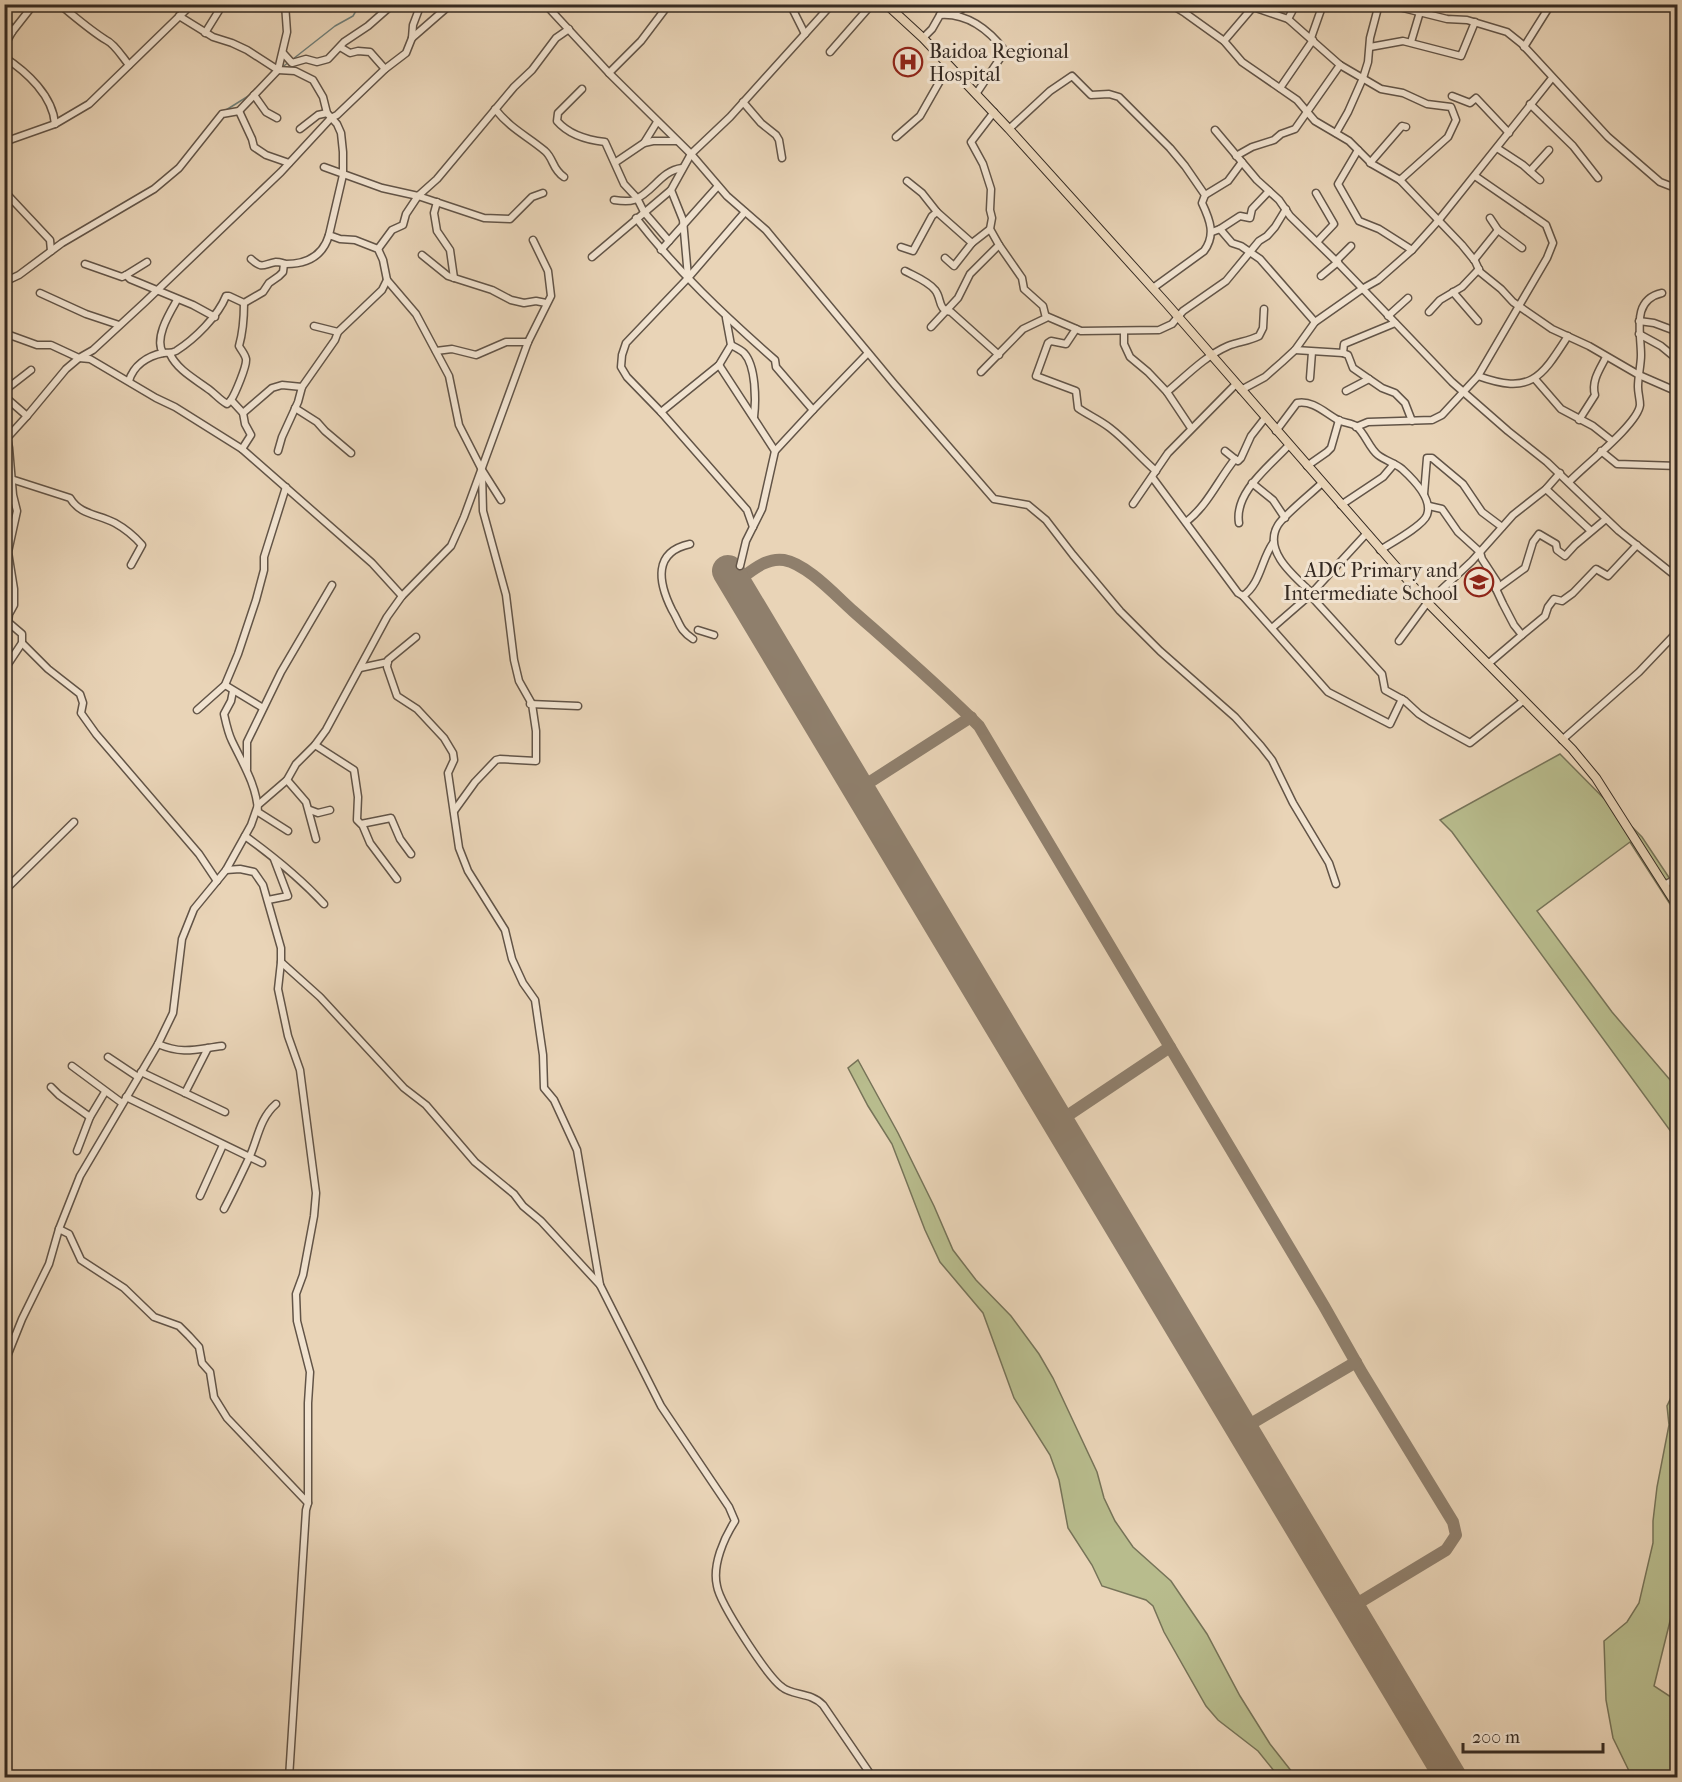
<svg xmlns="http://www.w3.org/2000/svg" width="1682" height="1782" viewBox="0 0 1682 1782" font-family="'IM FELL French Canon',serif">
  <style>
    .green { fill: #b8bc8d; stroke: #767358; stroke-width: 1.5 }
    .lines { fill: none; stroke-linecap: round; stroke-linejoin: round }
    .stream { stroke: #707f79; stroke-width: 1.5 }
    .taxiway { stroke: #8f7f6c; stroke-width: 12 }
    .runway { stroke: #8f7f6c; stroke-width: 32 }
    .minor-casing { stroke: #625447; stroke-width: 9 }
    .major-casing { stroke: #352a22; stroke-width: 10 }
    .minor { stroke: #f1e3d0; stroke-width: 6 }
    .major { stroke: #e9d4b7; stroke-width: 8 }
    .labels { text-anchor: middle; stroke-width: 6; stroke-linejoin: round; paint-order: stroke }
    .poi-label { font-size: 20px; fill: #352a22; stroke: #f1e3d0; text-anchor: start }
  </style>
  <rect width="100%" height="100%" fill="#e9d4b7"/>
  <filter id="stains"><feTurbulence type="fractalNoise" baseFrequency=".00333" numOctaves="4"/><feColorMatrix values="0 0 0 0 .2 0 0 0 0 .09 0 0 0 0 .02 0 0 0 .5 -.17"/></filter>
  <radialGradient id="worn" r=".72"><stop offset=".6" stop-color="#630" stop-opacity="0"/><stop offset="1" stop-color="#630" stop-opacity=".3"/></radialGradient>
  <g class="green">
    <polygon points="1560,754 1642,837 1674,885 1677,884 1677,915 1630,842 1537,911 1612,1012 1677,1088 1677,1140 1452,832 1440,820"/>
    <polygon points="858,1060 898,1133 934,1206 953,1250 976,1280 1011,1316 1039,1354 1053,1378 1097,1472 1104,1498 1115,1521 1133,1547 1171,1581 1207,1634 1240,1696 1270,1744 1296,1777 1279,1777 1258,1751 1218,1720 1206,1706 1164,1632 1153,1606 1146,1600 1102,1586 1092,1565 1068,1528 1059,1480 1050,1455 1014,1398 983,1313 940,1262 925,1230 892,1144 868,1106 848,1068"/>
    <polygon points="1677,1385 1677,1605 1673,1609 1654,1686 1677,1701 1677,1777 1632,1777 1613,1738 1606,1700 1604,1641 1627,1622 1639,1603 1653,1543 1653,1521 1657,1487 1669,1425 1667,1406"/>
  </g>
  <g class="lines">
    <g class="stream">
      <polyline points="293,59 335,26 353,16 360,4"/>
      <polyline points="281,68 289,62"/>
      <polyline points="226,110 250,95"/>
    </g>
    <g class="taxiway">
      <path d="M735 583C749 573 765 557 784 560 807 564 836 596 853 611 896 649 939 686 979 726L1324 1306 1362 1373 1453 1522 1456 1535 1446 1550 1350 1608"/>
      <polyline points="859,789 971,717"/>
      <polyline points="1058,1122 1170,1047"/>
      <polyline points="1242,1429 1356,1362"/>
    </g>
    <polyline class="runway" points="728,571 1451,1778"/>
    <g class="minor-casing">
      <g id="minor">
        <path d="M59 4C74 16 91 31 106 40 115 44 123 58 129 65"/>
        <polyline points="171,4 183,11"/>
        <polyline points="545,4 609,73 691,154 727,196 766,230 895,385 994,499 1028,505 1046,520 1073,555 1120,611 1160,651 1235,717 1261,746 1272,760 1293,803 1329,863 1336,884"/>
        <polyline points="787,4 793,10 805,34"/>
        <polyline points="1170,4 1185,13 1224,41 1242,62 1297,100 1315,121 1349,141 1372,164 1400,180 1462,245 1475,261 1480,272 1501,289 1513,302 1552,329 1589,346 1639,375 1678,392"/>
        <polyline points="1398,4 1403,8 1447,19 1467,20 1507,32 1522,44 1608,137 1660,182 1678,189"/>
        <polyline points="4,11 6,20 12,32"/>
        <polyline points="953,14 970,4"/>
        <polyline points="940,15 946,4"/>
        <polyline points="179,16 213,37 232,43 247,50 278,70 295,71 313,80 323,97 327,113 337,124 341,133 343,152 343,175 329,235 340,239 355,240 378,249 383,260 387,280 416,314 449,376 459,425 482,470 501,500"/>
        <polyline points="1288,19 1296,4"/>
        <polyline points="205,33 223,4"/>
        <polyline points="412,38 413,25 421,4"/>
        <path d="M923 38 932 29 940 15C968 13 989 30 1005 51L976 94"/>
        <polyline points="1311,38 1323,4"/>
        <polyline points="1224,41 1253,7 1288,19 1340,65 1381,89 1403,93 1427,104 1451,107 1456,120 1448,137 1400,180"/>
        <polyline points="1411,42 1420,12"/>
        <polyline points="4,46 12,32 34,4"/>
        <polyline points="340,47 350,53 358,51 370,52 385,69"/>
        <polyline points="1370,47 1403,41 1461,56 1475,22"/>
        <polyline points="1524,47 1551,4"/>
        <polyline points="830,52 872,4"/>
        <polyline points="283,53 292,63 306,59 317,62 328,59 344,42 368,26 393,4"/>
        <path d="M4 57C27 72 53 96 55 124"/>
        <polyline points="609,73 641,41 669,4"/>
        <polyline points="1280,88 1313,40"/>
        <path d="M582 89 558 113 557 121C569 135 587 140 605 142L624 184 637 198 644 212 669 241"/>
        <polyline points="254,95 266,112 277,118"/>
        <polyline points="1452,96 1470,103 1476,98 1509,133"/>
        <polyline points="743,102 761,123 776,135 779,140 782,158"/>
        <polyline points="1530,104 1573,146 1598,178"/>
        <path d="M495 109C512 130 526 135 545 151 554 159 552 169 564 177"/>
        <polyline points="239,111 252,139 254,147 266,155 289,163"/>
        <polyline points="300,129 318,115 327,113"/>
        <path d="M1009 129 1050 91 1072 76 1091 95 1109 94 1119 97 1170 148 1185 166 1205 195 1202 203C1210 220 1216 235 1204 251L1153 288"/>
        <polyline points="1215,130 1257,180 1279,200 1290,216 1338,263 1452,382 1508,431 1547,462 1619,531 1678,578"/>
        <polyline points="1336,133 1348,112 1363,78 1368,62 1370,38 1379,4"/>
        <polyline points="896,137 920,116 949,65"/>
        <polyline points="4,142 55,124 89,104 192,4"/>
        <polyline points="644,143 657,122"/>
        <polyline points="1497,148 1523,165 1540,180"/>
        <polyline points="1358,150 1338,184 1359,221 1379,229 1412,250"/>
        <polyline points="1236,156 1252,147 1274,140 1281,134 1295,129 1340,65"/>
        <polyline points="616,162 644,143 653,141 677,141"/>
        <polyline points="1370,163 1402,126 1406,127"/>
        <polyline points="324,167 382,188 418,196 484,218 510,219 532,197 543,193"/>
        <polyline points="1530,171 1549,150"/>
        <polyline points="907,181 922,193 937,212 972,243"/>
        <polyline points="671,190 683,220 688,277"/>
        <polyline points="4,191 50,240 51,251"/>
        <polyline points="1316,193 1334,224 1317,242"/>
        <polyline points="1205,195 1228,181 1242,162"/>
        <path d="M614 200C620 201 628 202 634 200 654 192 660 171 682 168"/>
        <polyline points="437,202 434,213 437,231 450,250 454,278"/>
        <polyline points="745,212 688,278 626,343 622,355 621,367 627,377 661,412 747,510 753,527"/>
        <path d="M636 218C677 271 725 316 775 360L776 367 813 410 775 451 762 509 746 541 740 566"/>
        <polyline points="1490,218 1498,230"/>
        <polyline points="1220,229 1240,216 1250,218 1252,209 1269,191"/>
        <polyline points="1212,232 1220,229 1232,243 1241,246 1260,259 1315,322"/>
        <polyline points="901,247 913,251 932,216 937,212"/>
        <polyline points="378,249 392,230 403,225 406,214 418,196 437,179 514,87 532,70 556,38 569,29"/>
        <polyline points="661,250 718,186"/>
        <polyline points="422,255 448,276 492,290 511,300 524,303 536,301 546,303"/>
        <polyline points="592,257 671,190 691,154 730,117 832,4"/>
        <polyline points="945,258 954,266 972,243 990,229"/>
        <path d="M251 259C263 270 263 264 276 262 282 262 280 263 286 264 307 264 323 256 329 235"/>
        <polyline points="1474,260 1498,230 1522,248"/>
        <polyline points="1336,261 1351,246"/>
        <polyline points="85,264 122,277 126,275 130,279 193,305 215,317"/>
        <path d="M905 271C914 276 928 281 935 290 942 298 937 310 951 312L999 355"/>
        <polyline points="126,275 147,262"/>
        <polyline points="1321,276 1338,262"/>
        <polyline points="4,282 19,275 62,243 154,189 179,168 222,114 239,111 278,70 287,32 285,4"/>
        <polyline points="1453,292 1478,321"/>
        <polyline points="40,293 86,314 119,325"/>
        <path d="M244 303C244 318 243 332 239 346 241 350 245 354 246 359 247 366 235 394 231 400L243 413 245 424 251 435 242 449 372 563 402 596"/>
        <polyline points="1429,312 1440,300 1462,287 1479,269"/>
        <polyline points="1046,316 1081,331 1159,330 1172,324 1183,311 1226,281 1259,241 1267,236 1275,227 1286,209"/>
        <polyline points="1388,316 1408,298"/>
        <polyline points="1639,321 1654,323 1678,332"/>
        <polyline points="314,326 338,332"/>
        <polyline points="931,327 958,298 970,274 999,245 990,229 992,218 990,210 991,189 983,164 971,142 994,112"/>
        <path d="M1076 329 1066 344 1051 341 1048 343 1036 376 1076 391 1078 408C1088 415 1100 420 1110 428 1127 441 1140 457 1156 471"/>
        <polyline points="1124,331 1124,344 1130,357 1148,372 1167,392 1191,428"/>
        <polyline points="4,333 37,345 51,345 79,358 90,359 156,398 175,407 242,449"/>
        <polyline points="1639,334 1661,346 1678,360"/>
        <path d="M731 345C735 347 741 350 744 353 756 366 756 400 754 417"/>
        <polyline points="1295,350 1343,353 1348,355 1353,368 1382,388 1395,393 1405,403 1412,421"/>
        <polyline points="436,351 452,349 476,355 506,342 528,342"/>
        <path d="M163 353C154 338 169 314 177 300"/>
        <polyline points="1343,353 1344,344 1395,323"/>
        <path d="M170 354C178 371 197 380 211 391 216 395 220 400 227 404L231 400"/>
        <polyline points="719,365 775,451"/>
        <polyline points="981,372 1023,329 1046,318 1043,306 1024,289 1022,278 999,245"/>
        <path d="M1478 376C1531 395 1541 378 1568 336"/>
        <polyline points="1310,378 1312,352"/>
        <polyline points="1535,379 1561,409 1593,426 1612,441"/>
        <path d="M129 381C133 366 147 356 163 353 168 352 171 354 176 351 195 339 218 316 226 296H229L244 303 263 292 269 283 279 276 283 272 284 264"/>
        <polyline points="1241,390 1265,377 1282,362 1295,350 1315,322 1362,289 1378,280 1412,250 1438,221 1552,78"/>
        <polyline points="4,391 31,370"/>
        <polyline points="1346,391 1369,379"/>
        <path d="M1167 392C1186 376 1205 356 1228 346 1238 342 1249 341 1259 336L1263 328 1264 309"/>
        <polyline points="4,396 27,416 66,369 79,358 93,350 145,302 281,172 331,118 337,115 385,69 406,53 412,38 451,4"/>
        <polyline points="295,408 317,422 325,431 351,453"/>
        <polyline points="813,410 868,353"/>
        <polyline points="661,412 719,365 731,345 726,318"/>
        <polyline points="243,413 272,388 282,385 302,387"/>
        <path d="M1579 420 1595 395C1591 381 1600 369 1606 357"/>
        <polyline points="1356,427 1368,422 1432,420 1442,415 1478,376 1547,258 1553,243 1546,225 1475,176"/>
        <path d="M1276 431 1297 403C1313 400 1325 413 1338 420 1344 423 1351 423 1356 426 1365 433 1369 448 1378 455 1386 461 1395 463 1402 469 1413 479 1433 499 1427 515 1423 526 1391 543 1380 550"/>
        <polyline points="278,451 282,437 298,402 302,387 335,340 338,332 382,290 387,280"/>
        <polyline points="1225,451 1235,459"/>
        <polyline points="1601,451 1617,464 1678,466"/>
        <polyline points="1307,466 1327,452 1331,448 1339,420"/>
        <polyline points="1152,477 1238,593 1243,596 1328,692 1390,724 1402,699"/>
        <path d="M11 479 70 498C80 515 98 514 115 523 124 528 135 537 142 545L131 565"/>
        <path d="M1569 482C1584 466 1638 424 1640 405 1640 399 1638 393 1638 387 1638 376 1641 365 1641 355 1641 332 1631 300 1662 293"/>
        <polyline points="1252,483 1273,500 1285,518"/>
        <polyline points="1546,489 1591,531"/>
        <polyline points="1424,494 1427,458 1432,458 1463,484 1482,512 1502,527"/>
        <polyline points="1133,504 1168,453 1236,384"/>
        <polyline points="1341,505 1383,477 1394,464"/>
        <polyline points="1429,506 1442,509 1458,532 1480,552 1482,559 1497,582 1496,589 1503,604 1514,625 1522,635 1488,664"/>
        <path d="M1186 522C1208 505 1218 480 1235 459L1238 461 1241 458 1251 436 1265 418"/>
        <path d="M1239 523C1234 492 1270 466 1289 445"/>
        <path d="M690 544C653 552 658 582 672 610 680 623 679 630 693 639"/>
        <polyline points="1496,589 1525,568 1533,542 1539,534 1556,544 1557,550 1565,556 1575,545 1606,519"/>
        <path d="M1312 593C1295 577 1262 551 1278 525 1284 515 1313 492 1322 483"/>
        <polyline points="1310,595 1382,674 1385,690 1405,701 1419,714 1430,721 1470,743 1523,701"/>
        <path d="M1243 596C1261 583 1261 560 1273 543"/>
        <polyline points="1272,628 1310,595 1366,534"/>
        <polyline points="698,630 714,635"/>
        <polyline points="1522,635 1545,616 1548,607 1554,599 1562,601 1573,593 1596,569 1608,576 1637,545"/>
        <polyline points="416,637 388,660 387,667 397,696 417,709 444,738 453,753 454,760 448,773 459,848 468,871 505,930 512,959 523,983 535,1000 543,1055 544,1088 554,1100 577,1150 600,1285"/>
        <polyline points="1399,641 1427,603 1472,561 1513,515 1546,489 1560,473"/>
        <polyline points="22,643 48,669 80,694 83,703 81,713 96,734 199,854 217,881"/>
        <polyline points="360,668 388,662"/>
        <polyline points="4,670 22,643 22,634 8,622 9,614 14,605 14,589 8,552 17,511 13,495 9,448 7,438 27,416"/>
        <polyline points="225,685 263,708"/>
        <path d="M233 691 231 701 224 714C226 723 228 733 232 741 243 764 257 786 258 812L288 831"/>
        <polyline points="530,704 578,706"/>
        <polyline points="197,710 225,685 238,654 256,600 264,570 264,557 286,487"/>
        <polyline points="1562,740 1639,672 1678,631"/>
        <polyline points="315,745 354,770 358,797 357,820 361,824 391,818 400,839 411,854"/>
        <polyline points="247,769 247,742 281,672 332,585"/>
        <polyline points="287,780 306,802 316,839"/>
        <polyline points="310,810 318,813 330,810"/>
        <polyline points="454,811 475,782 496,760 500,759 536,761 536,731 532,704 519,681 514,660 506,595 483,511 482,473"/>
        <polyline points="362,824 370,843 397,879"/>
        <path d="M245 836C274 857 300 878 324 904"/>
        <polyline points="226,870 240,869 254,872 263,885 281,948 281,962 278,989 288,1036 300,1070 316,1193 314,1216 303,1275 296,1294 297,1321 310,1372 308,1403 308,1503 306,1510 289,1778"/>
        <polyline points="1664,885 1678,878"/>
        <polyline points="4,891 74,822"/>
        <polyline points="268,900 288,896 274,859"/>
        <path d="M281 962 320 997 404 1088 426 1105 475 1162 514 1194 523 1206 541 1221 600 1285 661 1406 729 1507 735 1521C724 1538 712 1565 717 1586 720 1604 767 1676 782 1687 792 1696 811 1692 823 1705L873 1778"/>
        <path d="M158 1044C183 1055 197 1049 222 1046"/>
        <polyline points="108,1057 138,1077"/>
        <polyline points="72,1066 122,1103"/>
        <polyline points="141,1072 225,1112"/>
        <polyline points="51,1087 59,1095 90,1117"/>
        <polyline points="185,1093 208,1048"/>
        <polyline points="126,1097 262,1163"/>
        <polyline points="77,1151 90,1117 105,1092"/>
        <polyline points="200,1196 223,1145"/>
        <path d="M224 1209C233 1192 241 1175 249 1158 258 1139 259 1119 276 1104"/>
        <polyline points="59,1229 69,1234 81,1260 124,1288 154,1317 179,1326 189,1336 199,1347 202,1363 210,1372 214,1397 227,1418 308,1503"/>
        <polyline points="4,1364 22,1319 49,1264 59,1229 80,1176 158,1044 173,1013 182,939 194,909 226,870 251,825 258,805 287,780 296,764 315,745 326,730 387,617 402,596 451,546 464,517 528,342 551,296 548,271 533,240"/>
      </g>
    </g>
    <g class="major-casing">
      <polyline id="major" points="886,4 923,38 1009,129 1167,304 1426,601 1572,749 1596,778 1678,907"/>
    </g>
    <use href="#minor" class="minor"/>
    <use href="#major" class="major"/>
  </g>
  <defs>
    <g id="hospital-ring" transform="scale(1.5)"><circle r="9.5" fill="#f1e3d0" stroke="#8f2418" stroke-width="1.5"/><path d="M-5-5h3v3.5h4V-5h3V5h-3V1.5h-4V5h-3Z" fill="#8f2418"/></g>
    <g id="school-ring" transform="scale(1.5)"><circle r="9.5" fill="#f1e3d0" stroke="#8f2418" stroke-width="1.5"/><path d="M0-5L7-2L0 1L-7-2ZM-4 1L0 2.5L4 1V4Q0 6-4 4Z" fill="#8f2418"/></g>
  </defs>
  <g fill-rule="evenodd">
    <use href="#hospital-ring" x="908" y="62"/>
    <use href="#school-ring" x="1479" y="582"/>
  </g>
  <g class="labels">
    <g class="poi-label">
      <text x="929" y="58">Baidoa Regional<tspan x="929" dy="23">Hospital</tspan></text>
      <text x="1458" y="577" text-anchor="end">ADC Primary and<tspan x="1458" dy="23">Intermediate School</tspan></text>
    </g>
  </g>
  <rect width="1682" height="1782" fill="none" stroke="#e9d4b7" stroke-width="24"/>
  <rect x="6" y="6" width="1670" height="1770" fill="none" stroke="#352a22" stroke-width="3"/>
  <rect x="12" y="12" width="1658" height="1758" fill="none" stroke="#352a22" stroke-width="1.5"/>
  <path d="M1463 1743v9h140v-9" fill="none" stroke="#352a22" stroke-width="3"/>
  <text x="1472" y="1743" font-size="18" fill="#352a22" stroke="#f1e3d0" stroke-width="4.5" paint-order="stroke">200 m</text>
  <rect width="100%" height="100%" filter="url(#stains)"/>
  <rect width="100%" height="100%" fill="url(#worn)"/>
</svg>
